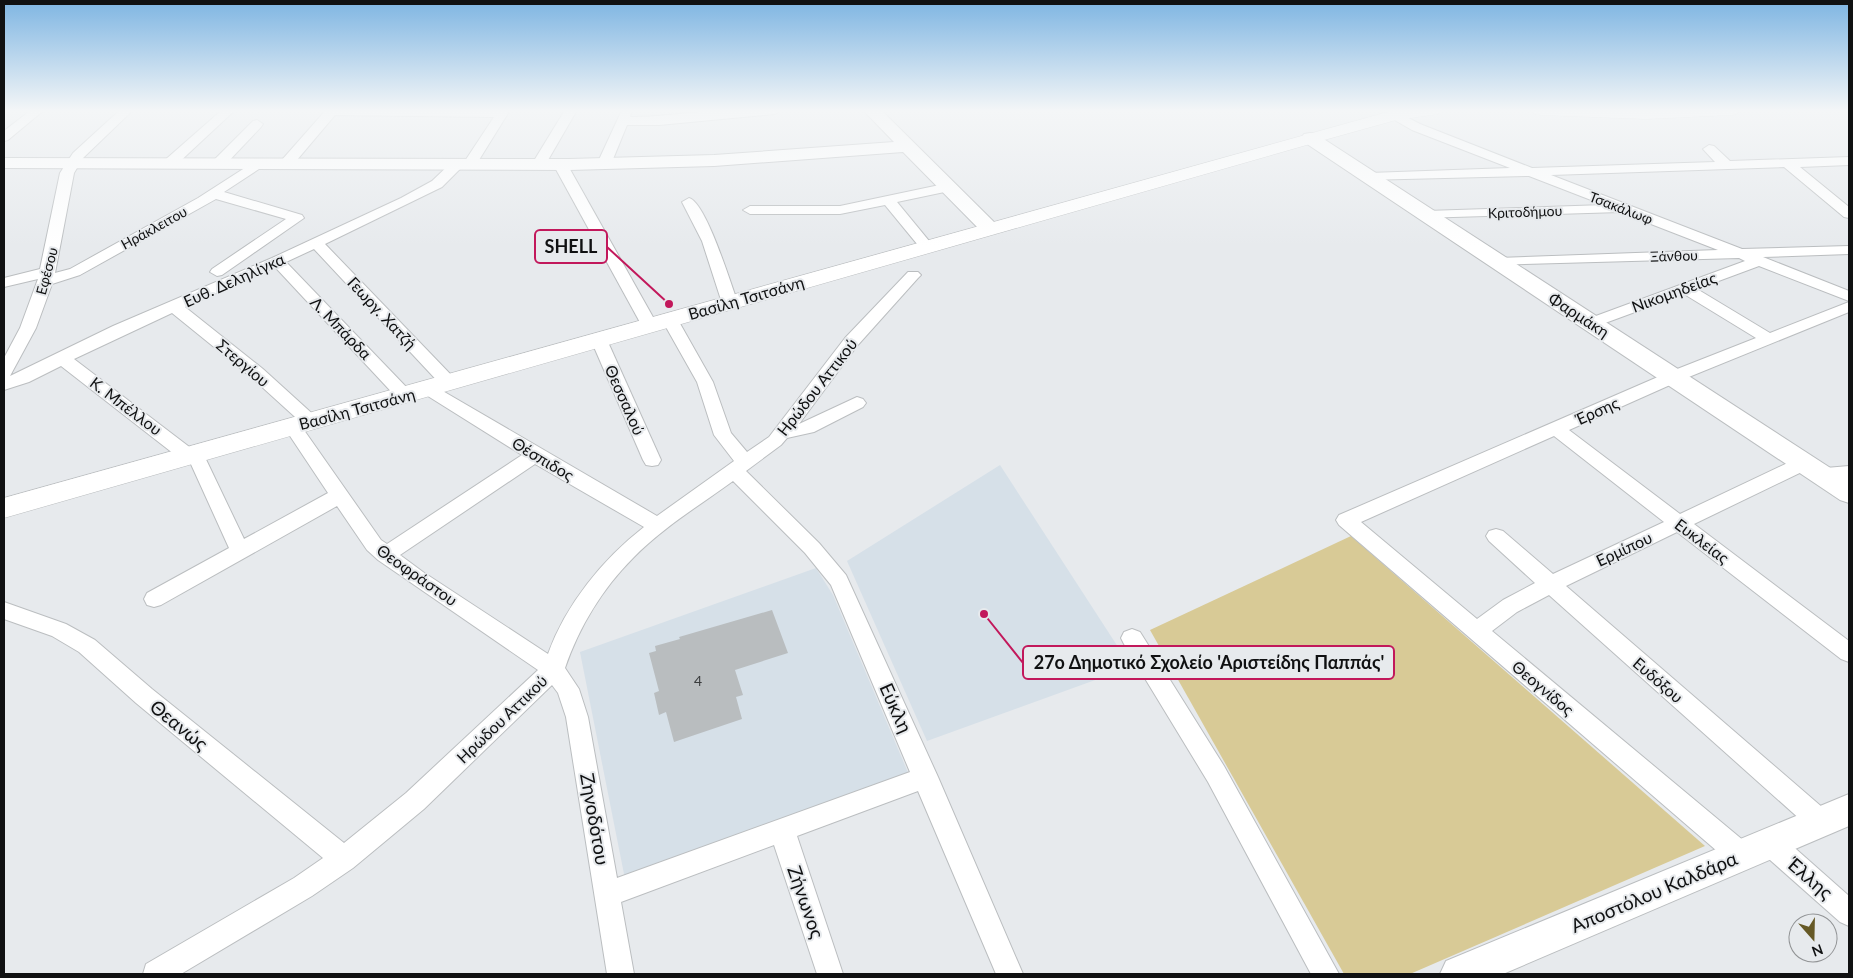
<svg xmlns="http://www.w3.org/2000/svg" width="1853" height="978" viewBox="0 0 1853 978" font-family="Lato,sans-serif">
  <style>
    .built { fill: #d6e0e8 }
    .green { fill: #d8ca96 }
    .building { fill: #b9bdbf }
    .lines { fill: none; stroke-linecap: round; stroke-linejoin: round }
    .street-casing { stroke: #bbbec0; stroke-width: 2 }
    .secondary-casing { stroke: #bbbec0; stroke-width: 2 }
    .primary-casing { stroke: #bbbec0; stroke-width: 1 }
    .street { fill: #fff; fill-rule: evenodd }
    .secondary { fill: #fff; fill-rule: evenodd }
    .primary { fill: #fff; fill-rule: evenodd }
    .labels { text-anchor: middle; stroke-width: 4; stroke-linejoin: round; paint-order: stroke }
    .far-street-label { font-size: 14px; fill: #101112; stroke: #e7eaed }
    .number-label { font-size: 14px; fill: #3a3c3d }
    .street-label { font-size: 16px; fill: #101112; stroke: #e7eaed }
    .near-street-label { font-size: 19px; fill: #101112; stroke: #e7eaed }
    .leader { fill: none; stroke: #c2185b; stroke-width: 2 }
    .callout-dot { fill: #c2185b; stroke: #e7eaed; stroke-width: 2 }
    .callout { fill: #e7eaed; stroke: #c2185b; stroke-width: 2 }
    .callout-label { font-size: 18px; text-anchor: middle; font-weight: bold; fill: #101112 }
  </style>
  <rect width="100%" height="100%" fill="#e7eaed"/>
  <g class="built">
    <polygon points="1000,465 1131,667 927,741 847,561"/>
    <polygon points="816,568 833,595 909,775 625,879 580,652"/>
  </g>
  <polygon class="green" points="1351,536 1705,846 1410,974 1344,974 1150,630"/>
  <polygon class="building" points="772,610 788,653 735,670 743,695 736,697 742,719 674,742 666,712 659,715 654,693 659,691 649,653 656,651 655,646 680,639 679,637"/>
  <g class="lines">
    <g class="street-casing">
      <g id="street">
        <polygon points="31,110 44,110 8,140 4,141 4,131"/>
        <path d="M120 110H133L83 158 74 173 55 273 70 269 198 198 257 160 264 164 262 167 224 192 302 215 304 218 222 275 217 276 210 272 212 269 286 219 216 199 80 275 52 284 36 328 10 376 113 326 272 258 401 198 432 181 452 162 457 161 463 164 494 117 335 115 291 167H281L279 164 281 161 326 110H510L474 168 469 169 463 166 442 187 325 244 455 379 457 383 455 387H443L314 249 286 262 411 392 414 396 411 400H399L275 267 185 307 263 369 317 418 320 422 317 426 311 428 305 426 251 377 172 313 74 359 192 449H201L244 539 328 493 284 427 287 423 293 421 299 423 381 540 387 544 522 455 423 393 420 389 423 385 429 383 657 516 734 461 714 435 697 382 662 320 664 317 670 315 678 320 713 382 731 433 747 452 769 437 845 338 908 272H918L921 275 918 278 857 346 799 424 857 397 863 399 866 403 863 407 814 432 787 438 781 445 746 471 819 543 846 575 938 777 1023 974H996L918 791 797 836 843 974H817L774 845 621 902 634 974H607L566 717 558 693 552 685 424 809 353 868 312 896 181 974H143L146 964 294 878 323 858 136 703 79 652 52 636 4 619V602L66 624 95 640 152 689 344 843 406 793 538 670 378 560 367 550 337 506 161 605 154 607 147 605 144 599 147 593 229 548 190 462 183 461 61 366 29 382 4 390V358L20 328 38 279 4 287V278L40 269 60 173 73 153ZM535 464 644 527C603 559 566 604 548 654L423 572 400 555ZM733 481 805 553 831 585 910 772 617 878 588 717 579 689 565 668C579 627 603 588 633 558 662 528 700 505 733 481Z"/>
        <polygon points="222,110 235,110 175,166 165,166 163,163 165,160"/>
        <polygon points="565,110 577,110 544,167 534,167 532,164"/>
        <path d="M622 110H632L630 117C680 117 732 104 781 110L775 114 659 125H627L611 164 604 168 599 167 597 164Z"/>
        <path d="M1395 111 1420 124 1532 168 1715 162 1703 149 1709 145 1714 146 1730 161 1849 157V165L1800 167 1849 207V218L1844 217 1784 167 1551 175 1742 249 1849 246V254L1763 257 1849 291V301L1759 266 1697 289 1770 333 1849 302V312L1679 381 1569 430 1680 514 1798 458 1804 456 1810 458 1813 463 1810 468 1694 524 1849 641V662L1841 659 1677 532 1566 586 1830 814 1833 822 1830 830 1821 834 1812 830 1549 595 1517 612 1492 631 1750 846 1754 855 1750 864 1741 867 1732 864 1339 525 1336 520 1339 515 1667 373 1756 338 1684 294 1597 326H1585L1583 323 1585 320 1745 261 1739 258 1493 265 1491 262 1498 258 1718 250 1620 212 1421 218 1419 215 1421 212 1426 211 1604 205 1529 176 1364 180 1362 177 1369 173 1510 168 1412 130 1391 118 1389 115 1391 112ZM1554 436 1664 522 1553 574 1503 531 1496 529 1489 531 1486 536 1489 541 1535 583 1503 600 1477 619 1361 522Z"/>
        <polygon points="257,120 263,124 261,127 224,166 214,166 212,163 214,160 253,121"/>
        <polygon points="560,160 567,164 658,326 656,329 644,329 642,326 553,164"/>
        <polygon points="949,183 956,187 954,190 897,202 934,247 927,251 922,250 885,205 840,214 750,214 743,210 750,206 840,206"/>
        <path d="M689 198C706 202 731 285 738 303L735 306H725L722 303 702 241 682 202Z"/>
        <polygon points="599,335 605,336 607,340 661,460 658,465 652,466 646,465 643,460 591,340 593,336"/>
        <polygon points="1849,466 1849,480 1821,481 1814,479 1812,474 1814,469"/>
        <polygon points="1132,629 1140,632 1224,766 1339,974 1311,974 1208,782 1124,644 1121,638 1124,632"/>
        <polygon points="1770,831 1779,834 1849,896 1849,926 1840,922 1761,852 1758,843 1761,834"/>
      </g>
    </g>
    <g class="secondary-casing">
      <g id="secondary">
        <polygon points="863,110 881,110 997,225 1000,229 997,233 983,233 903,152 714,166 569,170 4,168 4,158 569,159 714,155 894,142"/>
        <polygon points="1310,133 1316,134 1849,480 1849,503 1840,500 1304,142 1301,138 1304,134"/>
        <polygon points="1849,794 1849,826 1503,974 1440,974 1446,961"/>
      </g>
    </g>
    <g class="primary-casing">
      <g id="primary">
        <polygon points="1395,110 1441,110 1438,114 1396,120 1317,142 4,518 4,498"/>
        <polygon points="1532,110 1740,110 1737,114 1731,115 1646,119 1541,115 1535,114"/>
      </g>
    </g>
    <use href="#street" class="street"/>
    <use href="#secondary" class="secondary"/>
    <use href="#primary" class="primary"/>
  </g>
  <linearGradient id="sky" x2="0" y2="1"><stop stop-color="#7eb5e2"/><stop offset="0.45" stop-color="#f4f6f7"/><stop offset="1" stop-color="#f4f6f7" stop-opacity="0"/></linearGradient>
  <rect width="1853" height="246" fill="url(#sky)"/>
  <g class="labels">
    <g class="far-street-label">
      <text transform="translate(1621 208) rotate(21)" y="5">Τσακάλωφ</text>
      <text transform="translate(1525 212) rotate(-2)" y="5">Κριτοδήμου</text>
      <text transform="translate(154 228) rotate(-29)" y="5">Ηράκλειτου</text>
      <text transform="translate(1674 256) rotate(-2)" y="5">Ξάνθου</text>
      <text transform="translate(47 271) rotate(-75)" y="5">Εφέσου</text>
    </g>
    <g class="number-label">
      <text x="698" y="686">4</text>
    </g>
    <g class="street-label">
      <text transform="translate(234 280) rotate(-24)" y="6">Ευθ. Δεληλίγκα</text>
      <text transform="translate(1674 292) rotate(-20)" y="6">Νικομηδείας</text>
      <text transform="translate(746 298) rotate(-16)" y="6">Βασίλη Τσιτσάνη</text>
      <text transform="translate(382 313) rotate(47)" y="6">Γεωργ. Χατζή</text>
      <text transform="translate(1579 315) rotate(33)" y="6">Φαρμάκη</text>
      <text transform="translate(341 328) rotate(46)" y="6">Λ. Μπάρδα</text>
      <text transform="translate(243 363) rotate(40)" y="6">Στεργίου</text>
      <text transform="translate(817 387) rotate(-52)" y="6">Ηρώδου Αττικού</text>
      <text transform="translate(625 400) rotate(66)" y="6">Θεσσαλού</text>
      <text transform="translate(126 406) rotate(37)" y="6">Κ. Μπέλλου</text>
      <text transform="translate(357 409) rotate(-15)" y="6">Βασίλη Τσιτσάνη</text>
      <text transform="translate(1597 411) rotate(-24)" y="6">Έρσης</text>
      <text transform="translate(543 459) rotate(31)" y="6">Θέσπιδος</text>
      <text transform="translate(1702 541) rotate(37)" y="6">Ευκλείας</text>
      <text transform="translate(1624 549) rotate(-25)" y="6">Ερμίπου</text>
      <text transform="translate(417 575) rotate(35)" y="6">Θεοφράστου</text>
      <text transform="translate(1658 680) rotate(41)" y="6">Ευδόξου</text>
      <text transform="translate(1543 688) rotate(40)" y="6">Θεογνίδος</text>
      <text transform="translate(502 719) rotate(-44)" y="6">Ηρώδου Αττικού</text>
    </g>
    <g class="near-street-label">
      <text transform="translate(896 708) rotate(66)" y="7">Εύκλη</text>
      <text transform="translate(179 725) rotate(39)" y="7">Θεανώς</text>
      <text transform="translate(595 819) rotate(80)" y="7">Ζηνοδότου</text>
      <text transform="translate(1810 878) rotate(41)" y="7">Έλλης</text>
      <text transform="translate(1654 892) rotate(-23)" y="7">Αποστόλου Καλδάρα</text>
      <text transform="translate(806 902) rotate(71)" y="7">Ζήνωνος</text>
    </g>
  </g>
  <path class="leader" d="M669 304L607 247M984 614L1023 663"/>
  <g class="callout-dot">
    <circle cx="669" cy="304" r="5"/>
    <circle cx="984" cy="614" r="5"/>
  </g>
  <g class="callout">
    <rect x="535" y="230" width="72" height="33" rx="5"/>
    <rect x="1023" y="646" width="371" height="33" rx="5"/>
  </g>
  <g class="callout-label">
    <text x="571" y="253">SHELL</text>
    <text x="1209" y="669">27ο Δημοτικό Σχολείο 'Αριστείδης Παππάς'</text>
  </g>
  <rect width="1853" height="978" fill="none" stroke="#101112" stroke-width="10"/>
  <g transform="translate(1813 938) rotate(160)"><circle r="24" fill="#e7eaed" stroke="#919395"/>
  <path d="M0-4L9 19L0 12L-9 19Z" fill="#665926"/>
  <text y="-8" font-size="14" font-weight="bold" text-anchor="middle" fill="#101112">N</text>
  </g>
</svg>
